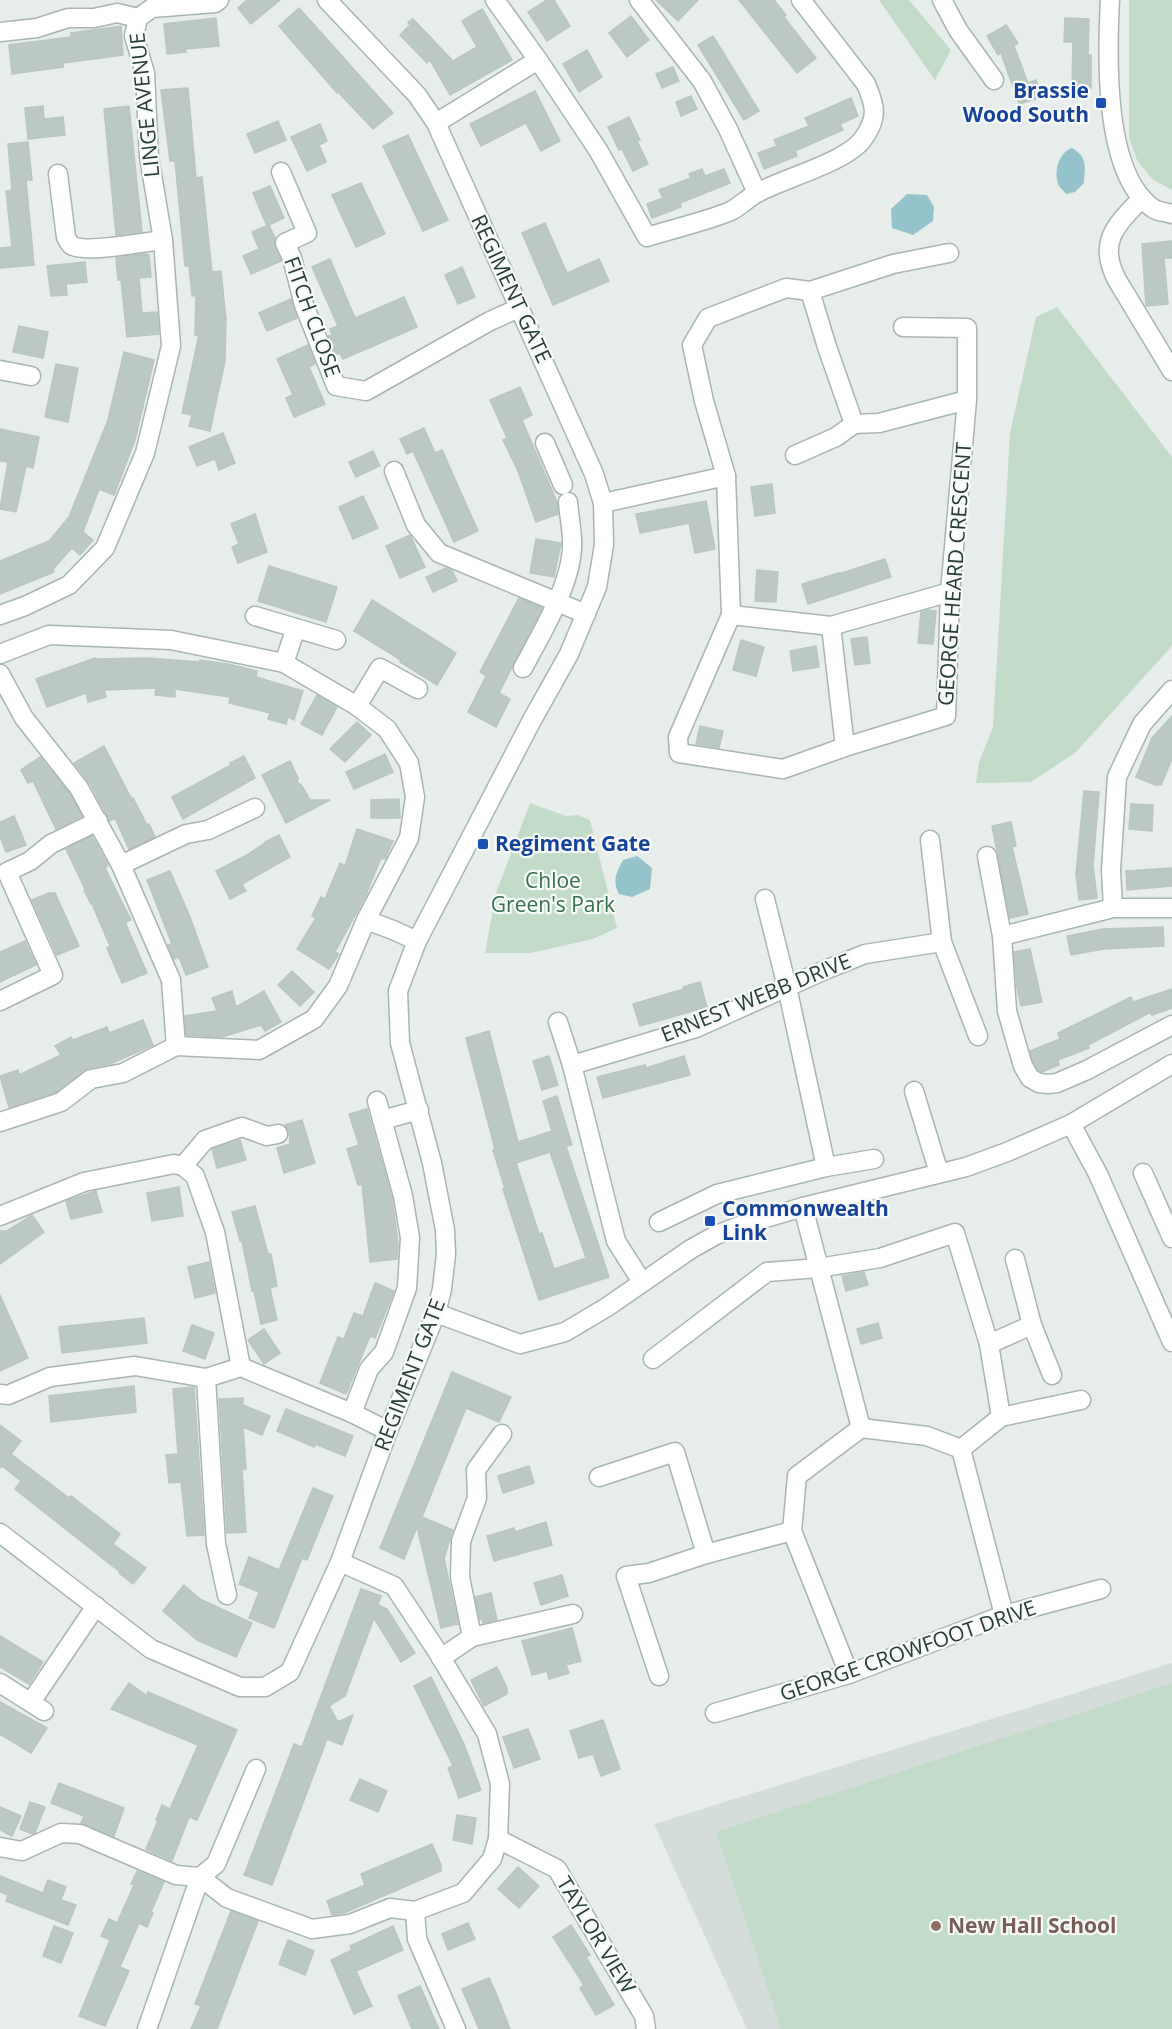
<svg xmlns="http://www.w3.org/2000/svg" width="1172" height="2029" viewBox="0 0 1172 2029" font-family="'Open Sans',sans-serif">
  <style>
    .built { fill: #d4ddd9 }
    .green { fill: #c2dcc9 }
    .water { fill: #95c3cc }
    .building { fill: #bcc8c3; stroke: #b9c7c1; stroke-width: 1.5; fill-rule: evenodd }
    .lines { fill: none; stroke-linecap: round; stroke-linejoin: round }
    .minor-casing { stroke: #a9b5b1; stroke-width: 21 }
    .minor { stroke: #fff; stroke-width: 18 }
    .transit-dot { fill: #1a4fb4; stroke: #f7faf8; stroke-width: 2 }
    .education-dot { fill: #8d6e63; stroke: #f7faf8; stroke-width: 2 }
    .labels { text-anchor: middle; stroke-width: 4.5; stroke-linejoin: round; paint-order: stroke }
    .transit-label { font-size: 21px; font-weight: bold; fill: #164399; stroke: #f7faf8; text-anchor: start }
    .street-label { font-size: 21px; fill: #273e38; stroke: #f7faf8 }
    .park-label { font-size: 21px; fill: #35714c; stroke: #f7faf8 }
    .education-label { font-size: 21px; font-weight: bold; fill: #785e54; stroke: #f7faf8; text-anchor: start }
  </style>
  <rect width="100%" height="100%" fill="#e6edea"/>
  <polygon class="built" points="1172,1663 1172,2029 747,2029 654,1824"/>
  <g class="green">
    <polygon points="879,0 909,0 951,50 935,80"/>
    <polygon points="1129,0 1172,0 1172,190 1152,179 1137,160 1129,138"/>
    <polygon points="1057,307 1172,457 1172,646 1075,753 1031,782 976,783 979,762 993,727 1010,433 1036,317"/>
    <polygon points="530,803 566,816 577,815 590,820 617,928 593,939 531,953 485,953 496,893"/>
    <polygon points="1172,1683 1172,2029 781,2029 716,1832"/>
  </g>
  <g class="water">
    <path d="M1072 148C1088 157 1085 167 1084 183L1075 192 1066 194C1064 191 1061 189 1059 186 1053 173 1058 153 1072 148Z"/>
    <polygon points="907,194 927,195 934,207 933,221 913,235 892,228 891,209"/>
    <path d="M637 856 652 868 650 889 632 897 619 894C612 881 616 873 623 860Z"/>
  </g>
  <g class="building">
    <polygon points="247,0 280,0 251,24 238,8"/>
    <polygon points="547,0 554,0 570,26 547,41 528,12"/>
    <polygon points="656,0 698,0 678,21"/>
    <polygon points="739,0 774,0 786,15 784,17 816,58 797,73"/>
    <polygon points="299,8 393,113 373,129 338,92 337,93 279,26"/>
    <polygon points="482,9 512,60 450,95 430,60 427,63 400,35 410,25 408,22 413,19 453,61 477,47 462,21"/>
    <polygon points="631,16 649,40 627,57 609,33"/>
    <polygon points="216,18 219,46 185,49 186,52 167,54 164,24"/>
    <polygon points="1065,18 1089,19 1088,55 1091,55 1091,88 1072,88 1073,42 1064,42"/>
    <polygon points="1006,25 1018,43 1014,46 1028,83 1036,80 1042,97 1019,104 1001,53 998,55 987,36"/>
    <polygon points="121,26 123,55 63,63 63,67 12,74 9,45 71,37 71,33"/>
    <polygon points="713,36 759,111 744,120 698,45"/>
    <polygon points="587,50 602,77 579,92 563,64"/>
    <polygon points="673,67 679,81 662,88 656,74"/>
    <polygon points="188,88 196,178 202,177 212,272 221,271 226,320 225,361 210,431 189,426 192,415 182,413 199,335 195,335 196,295 192,296 189,266 185,266 175,161 170,161 161,90"/>
    <polygon points="535,91 560,141 541,151 526,123 481,146 470,124"/>
    <polygon points="691,96 697,109 681,116 676,102"/>
    <polygon points="851,98 858,116 840,124 843,130 795,151 797,156 764,169 758,153 777,146 774,140 809,126 805,118"/>
    <polygon points="43,106 44,119 63,117 65,135 28,139 25,108"/>
    <polygon points="129,106 142,232 116,235 104,109"/>
    <polygon points="629,117 640,140 637,141 648,164 633,171 622,149 619,150 608,127"/>
    <polygon points="278,121 286,140 255,153 247,134"/>
    <polygon points="320,124 327,141 319,145 326,162 307,171 291,137"/>
    <polygon points="408,135 448,220 423,231 383,146"/>
    <polygon points="28,142 32,180 26,180 34,265 0,268 0,248 12,247 6,191 12,190 8,144"/>
    <polygon points="702,169 705,176 724,169 730,183 680,203 681,207 652,218 647,204 663,198 659,190 691,178 689,174"/>
    <polygon points="361,183 385,234 356,247 332,195"/>
    <polygon points="270,186 284,218 267,226 253,193"/>
    <polygon points="545,223 567,273 599,259 609,281 553,305 522,233"/>
    <polygon points="269,225 275,238 275,248 281,261 251,274 243,256 259,249 252,232"/>
    <polygon points="1172,241 1172,258 1164,258 1168,304 1146,306 1142,244"/>
    <polygon points="144,254 149,255 151,277 139,278 142,313 157,312 159,334 127,337 121,280 118,280 116,258"/>
    <polygon points="330,259 355,318 404,297 417,327 343,359 340,353 336,355 328,336 332,335 330,329 338,326 312,267"/>
    <polygon points="85,262 87,282 66,284 67,295 51,296 47,266"/>
    <polygon points="462,267 475,297 458,304 445,275"/>
    <polygon points="291,299 297,318 267,331 259,313"/>
    <polygon points="19,326 48,332 43,358 13,352"/>
    <polygon points="308,345 315,364 309,367 325,404 294,417 286,398 293,395 277,359"/>
    <polygon points="124,352 154,360 135,440 114,495 99,489 83,532 93,540 80,555 72,548 53,569 54,572 0,594 0,561 49,541 69,517 108,420"/>
    <polygon points="56,364 78,368 68,422 45,417"/>
    <polygon points="520,387 532,415 522,420 557,502 558,514 536,522 518,471 503,440 507,438 490,400"/>
    <polygon points="424,428 435,453 442,450 478,531 454,542 413,451 407,454 400,439"/>
    <polygon points="0,429 39,437 33,468 26,466 16,512 0,509 8,462 0,461"/>
    <polygon points="223,433 235,463 219,470 215,459 197,466 189,447"/>
    <polygon points="373,451 380,466 356,477 349,462"/>
    <polygon points="772,484 775,513 755,516 751,487"/>
    <polygon points="363,496 378,528 353,539 339,507"/>
    <polygon points="706,501 715,549 695,553 689,523 640,533 636,514"/>
    <polygon points="255,514 267,552 238,563 232,547 239,544 231,524"/>
    <polygon points="410,535 425,567 400,578 386,546"/>
    <polygon points="536,539 561,543 554,577 530,573"/>
    <polygon points="885,559 891,577 808,604 802,584 839,573 839,574"/>
    <polygon points="269,566 337,587 326,622 258,601"/>
    <polygon points="446,568 452,571 457,581 433,592 426,577"/>
    <polygon points="757,570 778,572 776,602 755,601"/>
    <polygon points="519,598 542,608 499,693 510,699 496,727 468,712 486,676 480,672"/>
    <polygon points="372,600 456,653 437,685 400,662 401,660 354,631"/>
    <polygon points="927,610 936,611 933,644 918,643 921,612"/>
    <polygon points="867,637 870,663 855,665 851,639"/>
    <polygon points="741,640 764,647 756,676 733,670"/>
    <polygon points="816,646 819,667 793,671 790,651"/>
    <polygon points="95,658 96,659 147,658 200,662 200,660 228,664 257,671 256,677 303,691 294,720 288,717 286,724 268,719 270,713 229,703 230,697 175,689 175,697 155,695 156,688 104,690 106,697 88,702 86,693 47,707 36,679"/>
    <polygon points="317,695 337,707 322,735 301,724"/>
    <polygon points="1172,716 1172,759 1161,785 1155,785 1136,777 1152,738"/>
    <polygon points="357,722 371,735 345,762 330,749"/>
    <polygon points="700,726 723,731 719,748 696,744"/>
    <polygon points="104,746 131,798 133,798 147,825 149,824 155,837 129,849 115,818 110,821 89,782 74,763"/>
    <polygon points="385,754 393,772 354,789 346,772"/>
    <polygon points="244,756 255,778 183,819 172,797 231,765 230,763"/>
    <polygon points="40,757 70,794 82,816 56,829 33,781 28,783 21,770"/>
    <polygon points="290,761 298,778 297,782 302,786 310,800 330,800 286,823 262,775"/>
    <polygon points="1084,791 1099,792 1093,866 1097,898 1079,900 1076,874"/>
    <polygon points="399,799 400,818 371,818 371,800"/>
    <polygon points="1131,804 1153,805 1152,831 1129,829"/>
    <polygon points="14,816 26,845 6,852 0,836 0,822"/>
    <polygon points="1011,822 1016,846 1012,847 1028,914 1010,918 992,826"/>
    <polygon points="357,829 393,841 385,859 381,858 365,897 335,952 339,954 329,969 297,949 316,918 312,916 321,897 325,899 340,863 345,866"/>
    <polygon points="279,835 290,857 242,884 246,891 230,899 216,871 247,855 265,843 265,842"/>
    <polygon points="92,836 108,865 105,868 131,920 125,922 147,973 122,983 107,948 110,946 92,904 91,904 84,890 85,889 66,849"/>
    <polygon points="1172,868 1172,886 1127,890 1126,871"/>
    <polygon points="170,871 190,917 208,967 186,975 179,957 174,959 168,945 172,944 147,880"/>
    <polygon points="49,893 55,893 79,946 57,955 32,900"/>
    <polygon points="1163,927 1164,946 1104,949 1071,955 1067,936 1103,929"/>
    <polygon points="25,941 36,965 0,982 0,952"/>
    <polygon points="1030,949 1042,1002 1021,1006 1017,988 1014,952"/>
    <polygon points="292,971 314,992 300,1006 278,985"/>
    <polygon points="700,982 707,1007 640,1026 633,1004 684,989 683,987"/>
    <polygon points="1172,989 1172,1008 1152,1015 1151,1012 1088,1045 1089,1048 1058,1060 1059,1065 1042,1072 1038,1070 1033,1062 1030,1051 1060,1039 1058,1033 1131,997 1133,1002"/>
    <polygon points="232,991 236,1007 264,991 281,1022 265,1031 261,1025 222,1037 186,1035 185,1016 217,1011 212,998"/>
    <polygon points="143,1020 153,1045 110,1064 88,1068 56,1092 9,1107 0,1076 18,1070 19,1075 61,1055 55,1046 71,1037 73,1040 107,1027 109,1033"/>
    <path d="M489 1031 518 1142 552 1131 543 1101 557 1096 572 1145 566 1146 609 1277 539 1300 503 1189H505L493 1150 495 1149 466 1038ZM550 1152 586 1258 554 1269 542 1233 539 1234 516 1163Z"/>
    <polygon points="549,1056 558,1085 542,1090 533,1061"/>
    <polygon points="684,1056 690,1075 603,1098 597,1077 645,1065 646,1068"/>
    <polygon points="367,1109 392,1198 398,1243 397,1259 370,1262 362,1184 358,1185 347,1149 359,1145 349,1114"/>
    <polygon points="302,1120 315,1163 284,1173 277,1148 290,1144 289,1131 285,1125"/>
    <polygon points="240,1140 246,1160 217,1168 212,1149"/>
    <polygon points="179,1187 183,1216 152,1221 147,1193"/>
    <polygon points="96,1191 102,1212 71,1219 66,1201"/>
    <polygon points="255,1206 268,1254 271,1254 277,1286 270,1288 277,1320 261,1324 254,1291 252,1291 242,1241 240,1241 232,1212"/>
    <polygon points="32,1215 44,1232 0,1264 0,1231 7,1231"/>
    <polygon points="209,1262 215,1293 195,1298 188,1267"/>
    <polygon points="864,1272 868,1285 846,1291 842,1276"/>
    <polygon points="375,1283 394,1291 375,1338 370,1336 346,1394 320,1383 338,1337 344,1339 354,1313 363,1316"/>
    <polygon points="0,1295 28,1358 0,1371"/>
    <polygon points="144,1318 147,1343 62,1353 59,1327"/>
    <polygon points="878,1323 882,1338 861,1344 857,1329"/>
    <polygon points="192,1325 214,1333 205,1359 183,1351"/>
    <polygon points="264,1329 280,1353 264,1364 248,1340"/>
    <polygon points="452,1372 511,1397 499,1422 466,1408 422,1517 453,1530 444,1558 458,1624 441,1628 417,1527 404,1559 380,1548"/>
    <polygon points="134,1386 136,1412 51,1422 49,1396"/>
    <polygon points="194,1387 204,1535 187,1536 181,1482 169,1483 166,1455 178,1454 173,1389"/>
    <polygon points="243,1398 243,1405 270,1416 262,1435 243,1427 246,1469 242,1469 246,1532 227,1533 219,1399"/>
    <polygon points="286,1409 353,1436 345,1456 315,1444 314,1447 277,1431"/>
    <polygon points="0,1425 21,1441 11,1454 69,1498 71,1496 120,1534 113,1544 146,1568 133,1584 119,1573 120,1572 15,1489 21,1481 2,1466 0,1468"/>
    <polygon points="529,1466 534,1483 503,1493 498,1476"/>
    <polygon points="313,1488 333,1496 307,1560 302,1558 274,1628 249,1618 259,1592 239,1584 249,1557 279,1570"/>
    <polygon points="546,1522 552,1545 494,1561 487,1536 514,1528 515,1532"/>
    <polygon points="562,1575 568,1596 541,1605 534,1583"/>
    <polygon points="184,1585 200,1599 252,1623 236,1657 197,1640 163,1611"/>
    <polygon points="361,1589 381,1596 378,1605 387,1609 415,1653 401,1662 374,1618 345,1696 329,1706 338,1722 353,1715 342,1745 327,1739 272,1885 244,1875 294,1744 302,1747"/>
    <polygon points="491,1593 497,1620 483,1623 482,1619 480,1619 475,1597"/>
    <polygon points="572,1628 581,1661 566,1665 569,1673 549,1679 547,1671 532,1675 522,1641"/>
    <polygon points="0,1636 43,1662 29,1684 0,1667"/>
    <polygon points="497,1667 507,1688 507,1694 484,1706 471,1680"/>
    <polygon points="431,1677 464,1744 481,1790 459,1798 448,1768 453,1766 414,1686"/>
    <polygon points="129,1683 147,1696 148,1692 237,1730 197,1820 189,1817 172,1861 146,1849 158,1821 156,1820 162,1805 170,1809 198,1745 111,1709"/>
    <polygon points="0,1702 47,1728 31,1753 0,1734"/>
    <polygon points="603,1720 620,1769 601,1776 593,1754 579,1758 570,1731"/>
    <polygon points="528,1729 540,1759 514,1768 503,1737"/>
    <polygon points="360,1779 387,1791 378,1812 350,1800"/>
    <polygon points="59,1783 124,1808 114,1836 81,1823 84,1816 51,1803"/>
    <polygon points="30,1802 45,1807 35,1833 33,1834 20,1829"/>
    <polygon points="0,1807 21,1816 12,1836 0,1830"/>
    <polygon points="457,1815 476,1818 472,1844 453,1840"/>
    <polygon points="432,1844 441,1865 441,1871 344,1913 332,1915 327,1901 365,1885 361,1874"/>
    <polygon points="518,1867 539,1886 519,1908 498,1889"/>
    <polygon points="137,1871 164,1882 151,1912 153,1913 147,1927 139,1923 120,1967 129,1971 105,2026 79,2016 110,1940 101,1936 109,1919 117,1923 134,1885 131,1884"/>
    <polygon points="0,1876 43,1893 48,1880 66,1887 61,1900 76,1905 68,1925 6,1901 8,1895 0,1892"/>
    <polygon points="231,1911 258,1921 217,2029 191,2029 201,2006 195,2004"/>
    <polygon points="468,1923 475,1939 448,1950 442,1934"/>
    <polygon points="571,1925 590,1955 586,1957 614,2005 596,2015 580,1988 584,1985 553,1937"/>
    <polygon points="54,1926 73,1933 61,1963 43,1956"/>
    <polygon points="393,1926 403,1950 356,1971 372,2006 354,2014 331,1960 352,1950 350,1946"/>
    <polygon points="288,1940 314,1951 305,1975 279,1964"/>
    <polygon points="489,1978 496,1993 510,2029 479,2029 468,2003 462,1989"/>
    <polygon points="420,1986 434,2018 439,2029 412,2029 398,1996"/>
  </g>
  <g class="lines">
    <g class="minor-casing">
      <g id="minor">
        <polyline points="639,0 702,81 728,129 757,193"/>
        <polyline points="942,0 958,30 994,80"/>
        <path d="M1110 0C1107 55 1103 175 1154 209 1159 212 1166 212 1172 214"/>
        <polyline points="0,32 37,28 68,18 94,18 117,13 138,18"/>
        <path d="M538 60 598 150 647 237C675 228 704 222 731 211 740 206 748 198 757 193 784 178 847 162 863 139 878 118 876 107 866 84L801 0"/>
        <polyline points="436,123 538,60 495,0"/>
        <polyline points="281,172 307,233 285,243 292,258 304,305 336,386 366,391 490,321 519,308"/>
        <path d="M58 174 66 237C68 241 68 242 71 245 83 254 145 242 163 240"/>
        <path d="M1142 198C1116 225 1097 242 1117 280L1172 371"/>
        <polyline points="810,291 827,347 854,424 879,423 967,400"/>
        <polyline points="903,327 967,328 967,400 950,592 946,716 845,747 783,769 679,753 678,737 731,615 726,476 704,401 692,345 708,318 786,288 810,291 893,264 949,253"/>
        <polyline points="0,370 31,376"/>
        <polyline points="545,443 563,485"/>
        <polyline points="795,455 836,437 854,424"/>
        <polyline points="394,471 416,525 439,553 586,614"/>
        <polyline points="603,503 726,476"/>
        <polyline points="0,615 25,606 69,585 105,548 145,453 171,346 163,240 149,157 145,73 134,36 138,18 152,8 215,3 219,0"/>
        <polyline points="731,615 831,626 950,592"/>
        <polyline points="255,616 336,640"/>
        <polyline points="831,626 845,747"/>
        <polyline points="0,654 49,635 171,640 284,663 357,706 387,729 409,763 415,797 409,838 366,920 338,986 314,1019 259,1050 176,1046 123,1073 91,1079 61,1102 0,1122"/>
        <polyline points="284,663 296,628"/>
        <path d="M523 668C541 634 570 587 572 548 573 533 569 517 568 502"/>
        <polyline points="0,674 24,718 79,788 121,865 171,980 176,1046"/>
        <polyline points="357,706 380,668 418,689"/>
        <polyline points="930,840 942,942 978,1036"/>
        <polyline points="987,856 1002,936 1007,1011 1023,1066 1030,1078 1039,1083 1048,1084 1057,1083 1087,1070 1172,1025"/>
        <polyline points="121,865 186,834 208,830 255,808"/>
        <polyline points="765,899 787,987 826,1167"/>
        <polyline points="1113,908 1111,870 1117,777 1142,724 1172,690"/>
        <polyline points="366,920 393,930 417,941"/>
        <polyline points="1002,936 1113,908 1172,908"/>
        <polyline points="0,1001 53,975 7,872 30,861 51,844 98,821"/>
        <polyline points="558,1022 572,1065 616,1241 642,1282"/>
        <polyline points="572,1065 696,1028 825,970 865,954 942,942"/>
        <polyline points="914,1091 939,1173"/>
        <polyline points="382,1120 419,1110"/>
        <polyline points="1071,1124 1098,1174 1172,1342"/>
        <polyline points="183,1166 205,1140 242,1127 267,1136 278,1134"/>
        <polyline points="1143,1173 1172,1238"/>
        <polyline points="803,1207 861,1428"/>
        <polyline points="0,1216 84,1182 174,1164 183,1166 195,1176 215,1232 241,1367"/>
        <polyline points="659,1222 717,1194 826,1167 874,1159"/>
        <polyline points="1015,1259 1032,1325 1052,1375"/>
        <polyline points="436,1313 520,1344 565,1332 607,1307 691,1249 716,1235 742,1225 803,1207 966,1167 1007,1152 1071,1124 1172,1064"/>
        <polyline points="989,1344 1032,1325"/>
        <polyline points="653,1359 767,1272 818,1268 880,1258 955,1233 989,1344 1001,1417"/>
        <polyline points="206,1378 216,1544 227,1595"/>
        <polyline points="0,1394 8,1395 50,1377 135,1366 206,1378 241,1367 352,1413 388,1431"/>
        <polyline points="352,1413 369,1369 384,1352 407,1288 410,1238 403,1196 377,1101"/>
        <polyline points="961,1449 1001,1417 1081,1400"/>
        <polyline points="599,1477 675,1452 706,1554"/>
        <polyline points="0,1533 151,1649 240,1687 265,1687 290,1672 340,1562 388,1431 436,1313 442,1289 446,1254 445,1230 432,1163 400,1043 398,991 417,941 532,720 569,654 597,587 604,545 603,503 594,474 436,123 417,95 327,0"/>
        <polyline points="472,1637 573,1614"/>
        <polyline points="441,1658 472,1637 460,1577 461,1541 477,1498 476,1470 502,1434"/>
        <polyline points="849,1674 792,1531 797,1476 861,1428 927,1436 961,1449 1004,1615"/>
        <polyline points="659,1676 626,1576 649,1573 706,1554 792,1531"/>
        <polyline points="0,1683 44,1711"/>
        <polyline points="31,1702 96,1606"/>
        <polyline points="715,1713 849,1674 1004,1615 1101,1589"/>
        <polyline points="498,1839 557,1869 644,2016 646,2029"/>
        <polyline points="0,1847 22,1851 61,1833 80,1834 176,1875 200,1877 227,1898 312,1929 350,1924 390,1908 415,1911 463,1893 492,1859 498,1839 500,1784 487,1734 437,1651 394,1586 340,1562"/>
        <polyline points="415,1911 417,1939 456,2029"/>
        <polyline points="147,2029 200,1877 216,1864 256,1769"/>
      </g>
    </g>
    <use href="#minor" class="minor"/>
  </g>
  <g class="transit-dot">
    <rect x="1095" y="97" width="12" height="12" rx="3"/>
    <rect x="477" y="838" width="12" height="12" rx="3"/>
    <rect x="704" y="1215" width="12" height="12" rx="3"/>
  </g>
  <circle class="education-dot" cx="936" cy="1926" r="6"/>
  <g class="labels">
    <g class="transit-label">
      <text x="1089" y="98" text-anchor="end">Brassie<tspan x="1089" dy="24">Wood South</tspan></text>
      <text x="495" y="851">Regiment Gate</text>
      <text x="722" y="1216">Commonwealth<tspan x="722" dy="24">Link</tspan></text>
    </g>
    <g class="street-label">
      <text transform="translate(145 105) rotate(-96)" y="7">LINGE AVENUE</text>
      <text transform="translate(511 289) rotate(65)" y="7">REGIMENT GATE</text>
      <text transform="translate(312 317) rotate(70)" y="7">FITCH CLOSE</text>
      <text transform="translate(955 574) rotate(-86)" y="7">GEORGE HEARD CRESCENT</text>
      <text transform="translate(756 998) rotate(-22)" y="7">ERNEST WEBB DRIVE</text>
      <text transform="translate(410 1375) rotate(-69)" y="7">REGIMENT GATE</text>
      <text transform="translate(908 1651) rotate(-19)" y="7">GEORGE CROWFOOT DRIVE</text>
      <text transform="translate(596 1935) rotate(59)" y="7">TAYLOR VIEW</text>
    </g>
    <g class="park-label">
      <text x="553" y="888">Chloe<tspan x="553" dy="24">Green's Park</tspan></text>
    </g>
    <g class="education-label">
      <text x="948" y="1933">New Hall School</text>
    </g>
  </g>
</svg>
